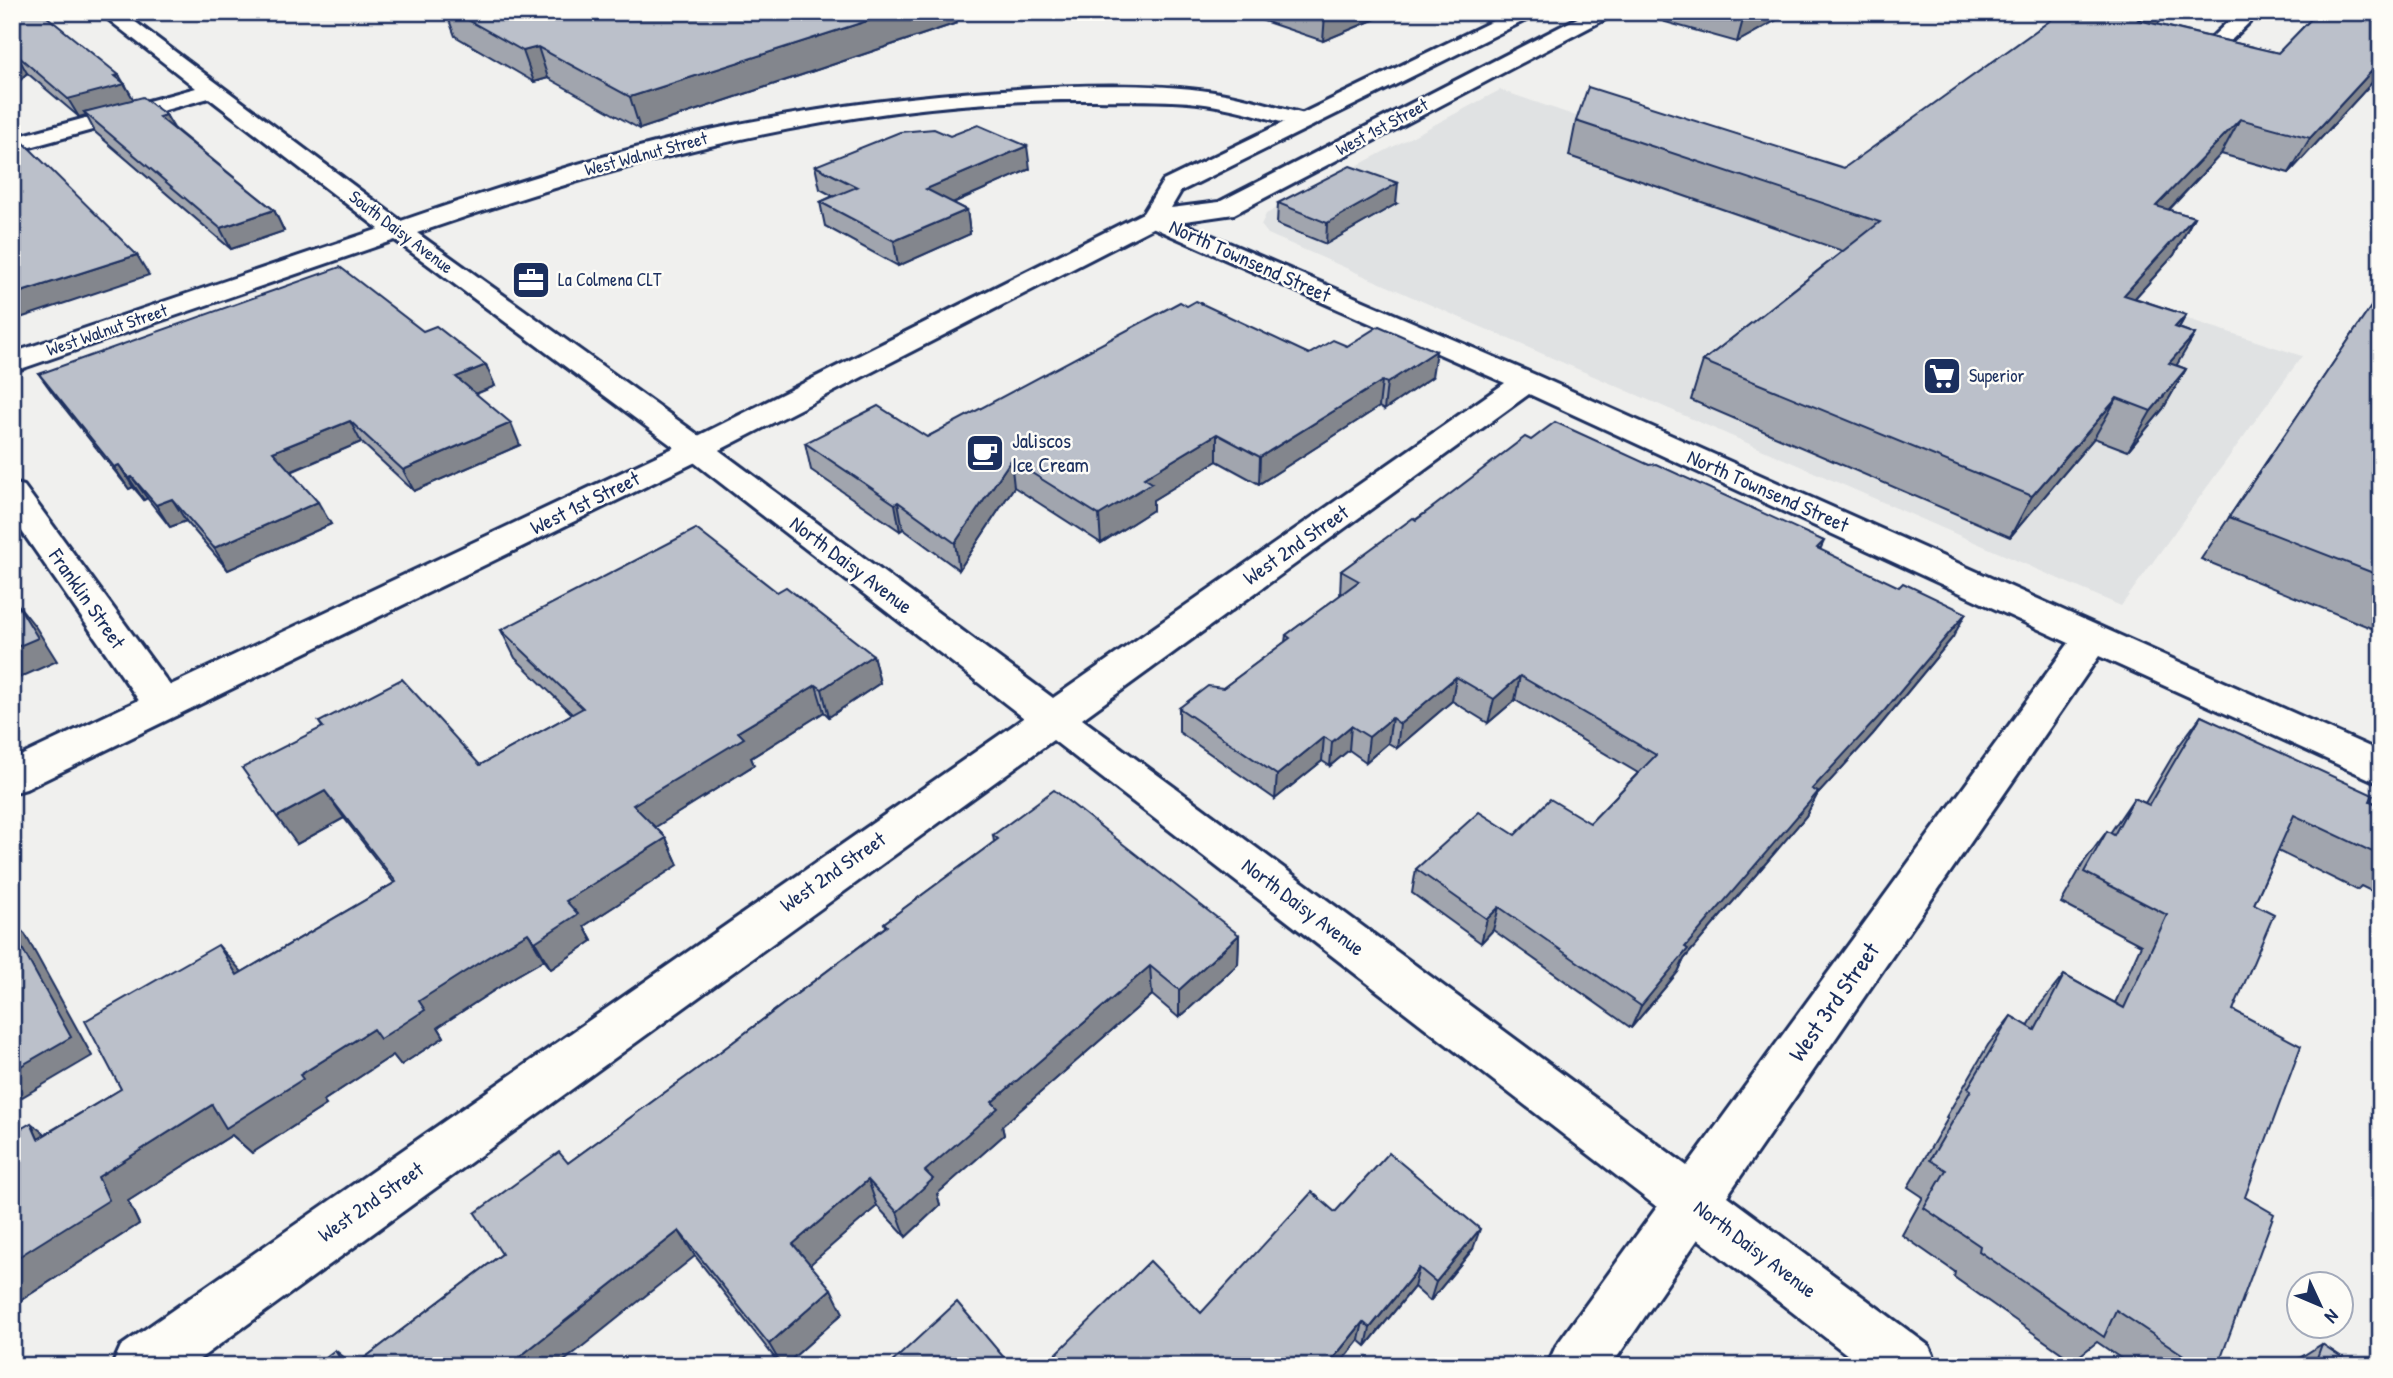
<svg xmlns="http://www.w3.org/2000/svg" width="2393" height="1378" viewBox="0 0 2393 1378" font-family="'Patrick Hand',sans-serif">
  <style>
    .built { fill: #e0e2e3 }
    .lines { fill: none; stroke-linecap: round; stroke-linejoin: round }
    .minor-casing { stroke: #1b2f5e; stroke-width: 6 }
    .major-casing { stroke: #1b2f5e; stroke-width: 6 }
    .minor { fill: #fdfcf7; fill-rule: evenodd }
    .major { fill: #fdfcf7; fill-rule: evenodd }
    .wall { fill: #a1a5ae; stroke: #1b2f5e; stroke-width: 2 }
    .shaded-wall { fill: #83868d; stroke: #1b2f5e; stroke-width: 2 }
    .building { fill: #bbc0ca; stroke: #1b2f5e; stroke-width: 2 }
    .labels { text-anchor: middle; stroke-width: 5; stroke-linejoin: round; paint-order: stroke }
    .far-street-label { font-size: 18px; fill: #1b2f5e; stroke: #fdfcf7 }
    .far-poi-label { font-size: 18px; fill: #1b2f5e; stroke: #fdfcf7; text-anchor: start }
    .street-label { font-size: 21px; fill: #1b2f5e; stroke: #fdfcf7 }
    .poi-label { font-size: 21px; fill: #1b2f5e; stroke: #fdfcf7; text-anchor: start }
    .near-street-label { font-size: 24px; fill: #1b2f5e; stroke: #fdfcf7 }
  </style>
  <rect width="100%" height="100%" fill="#f0f0ee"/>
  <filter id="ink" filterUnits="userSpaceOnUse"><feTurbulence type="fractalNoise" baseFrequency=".0143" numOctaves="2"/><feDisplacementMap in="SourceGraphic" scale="14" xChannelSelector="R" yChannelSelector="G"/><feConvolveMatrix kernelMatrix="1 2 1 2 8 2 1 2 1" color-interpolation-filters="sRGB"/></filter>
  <g filter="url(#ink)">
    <polygon class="built" points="1500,90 1834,204 2302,356 2121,606 1268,234 1261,225 1266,214"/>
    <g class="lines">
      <g class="minor-casing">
        <g id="minor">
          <path d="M99 12H122L401 221C501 187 602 154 705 131 803 110 904 96 1003 90 1069 85 1149 82 1214 92 1247 97 1280 108 1312 116L1315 121 1312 126 1304 128C1275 121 1246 111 1217 106 1177 98 1135 101 1095 100 862 97 636 157 417 233L708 442 1053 698 1505 383 1143 223 1139 218 1143 213 1152 210 1538 376 2381 752V784L2099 656 1727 1196 1929 1346 1938 1366H1862L1698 1239 1611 1366H1547L1556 1346 1657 1207 1053 740 190 1366H112L121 1346 1024 718 686 456 395 240 12 372V353L379 229 209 98 12 152V138L196 88ZM1529 394 2069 643 1687 1166 1082 719Z"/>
          <polygon points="2238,12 2260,12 2222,49 2208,49 2205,45 2208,41"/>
          <polygon points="12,483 24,486 177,695 182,705 177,715 163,719 149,715 12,517"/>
        </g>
      </g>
      <g class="major-casing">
        <polygon id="major" points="1511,12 1537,12 1534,16 1181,191 1171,208 1219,202 1589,12 1614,12 1611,16 1234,214 1158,225 708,456 26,789 12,793 12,760 686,442 1143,213 1163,181"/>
      </g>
      <use href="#minor" class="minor"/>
      <use href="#major" class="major"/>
    </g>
    <g class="wall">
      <polygon points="12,12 122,82 125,84 133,99 166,115 174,128 274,210 284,231 231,249 95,132 86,115 79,117 27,73 12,89"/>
      <polygon points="446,12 955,12 957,23 640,129 548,78 534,82 455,36"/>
      <polygon points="1237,12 1392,12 1323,41"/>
      <polygon points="1652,12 1791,12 1737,42 1651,18"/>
      <polygon points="2304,12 2381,12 2381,75 2379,75 2289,173 2221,154 2169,210 2194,217 2174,255 2135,298 2186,315 2179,328 2195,334 2176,365 2186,369 2163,409 2128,451 2094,438 2010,537 1691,400 1703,361 1843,251 1569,156 1576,121 1844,168 2157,24 2278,53 2312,18 2302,16"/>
      <polygon points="815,166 1030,169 953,203 967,210 970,234 898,266 825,226 820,202 833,196 820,189"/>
      <polygon points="1278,203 1396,204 1326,244 1277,224"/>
      <polygon points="2381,292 2381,632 2201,559"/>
      <polygon points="1187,306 1309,354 1347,346 1432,377 1384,410 1379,407 1259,484 1217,461 1153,500 1153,510 1101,543 1014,487 959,570 903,529 900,531 811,470 805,443 927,437"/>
      <polygon points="423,331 486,365 495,386 476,394 520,445 414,491 361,442 291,472 331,524 228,570 186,521 170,527 147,498 144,500 133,487 129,489 54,395 39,374"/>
      <polygon points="1531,440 1649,465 1824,541 1820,550 1953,637 1873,734 1817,795 1806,816 1684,959 1678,972 1631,1028 1493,930 1481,943 1412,893 1416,869 1515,835 1590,823 1638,773 1515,700 1488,723 1452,701 1397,748 1388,743 1366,762 1349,750 1330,766 1322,761 1275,799 1179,732 1179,708 1223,688 1285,642 1286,635 1340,596 1341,571"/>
      <polygon points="777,592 873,655 880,683 829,717 824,712 751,758 754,765 655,827 666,838 678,865 584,926 592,941 551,969 544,960 516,976 438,1027 444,1037 401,1065 393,1055 323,1101 326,1105 252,1153 232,1135 128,1201 139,1224 12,1306 12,1134 45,1134 121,1089 242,972 394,883 344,818 297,844 322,727 319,722 480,765 572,714 515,658 501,630"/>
      <polygon points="2201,716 2381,806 2381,896 2361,886 2357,890 2278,851 2254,904 2233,1010 2245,1197 2218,1366 2132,1366 2097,1342 2073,1361 1954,1277 1955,1272 1902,1235 1923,1197 1908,1187 1948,1118 1946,1117 1988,1045 2011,1016 2028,1026 2040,1005 2064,975 2115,1003 2141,945 2061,903 2084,862 2107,831 2110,833 2134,798 2145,803 2178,747"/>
      <polygon points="993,835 1239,935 1238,964 1179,1018 1152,995 1002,1126 1004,1135 937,1194 940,1205 906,1237 877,1206 810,1264 843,1313 784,1366 781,1366 695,1256 354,1366 502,1254 568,1163 704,1064 885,927 884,923 994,842"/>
      <polygon points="1335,1212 1473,1249 1430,1301 1414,1287 1366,1346 1359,1340 1201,1313"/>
      <polygon points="2322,1344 2355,1366 2287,1366"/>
    </g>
    <g class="shaded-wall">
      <polygon points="895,12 955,12 957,23 640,129 630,97"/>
      <polygon points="1331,12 1392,12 1323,41 1325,15"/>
      <polygon points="1751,12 1791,12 1737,42 1744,16"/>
      <polygon points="2147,12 2172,12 2123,52 2138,20"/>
      <polygon points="538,47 548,78 534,82 523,51"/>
      <polygon points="17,55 27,73 12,89 12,60"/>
      <polygon points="2381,61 2381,71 2379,75 2289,173 2310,138"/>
      <polygon points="119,75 135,102 84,112 86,115 79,117 68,99"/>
      <polygon points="166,115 177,134 159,117"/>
      <polygon points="2240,119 2221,154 2137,243 2156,206"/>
      <polygon points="1027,146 1030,169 929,213 926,189"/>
      <polygon points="1398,183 1396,204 1326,244 1327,223"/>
      <polygon points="274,210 284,231 231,249 220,228"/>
      <polygon points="967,210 970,234 898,266 894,241"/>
      <polygon points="2194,217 2174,255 2103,333 2124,295"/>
      <polygon points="137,255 149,275 14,320 12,318 12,295"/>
      <polygon points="2186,315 2164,354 2175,327"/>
      <polygon points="2195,334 2172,373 2169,363"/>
      <polygon points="1436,351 1432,377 1384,410 1387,383"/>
      <polygon points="486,365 495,386 465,398 456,377"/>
      <polygon points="2186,369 2163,409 2128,451 2151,411"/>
      <polygon points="1382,381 1379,407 1259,484 1260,457"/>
      <polygon points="2117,398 2094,438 2010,537 2032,496"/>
      <polygon points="350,421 361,442 285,474 273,452"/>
      <polygon points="511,423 520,445 414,491 403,470"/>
      <polygon points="1217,434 1217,461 1153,500 1153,510 1101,543 1099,515 1144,478"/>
      <polygon points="1011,460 1014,487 959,570 955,543"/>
      <polygon points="119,465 133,487 129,489 114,467"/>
      <polygon points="132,477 147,498 144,500 129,478"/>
      <polygon points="172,499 186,521 170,527 156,505"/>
      <polygon points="318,502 331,524 228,570 214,548"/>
      <polygon points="898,502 903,529 900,531 895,504"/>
      <polygon points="16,602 35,626 57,661 12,681 12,649"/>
      <polygon points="1966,613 1953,637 1873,734 1817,795 1806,816 1684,959 1678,972 1631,1028 1641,1006 1685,947 1812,789"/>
      <polygon points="873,655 880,683 829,717 822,689"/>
      <polygon points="1520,676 1515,700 1488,723 1494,699"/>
      <polygon points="1456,677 1452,701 1397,748 1400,724"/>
      <polygon points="816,685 824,712 751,758 754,765 646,833 633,805 738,732"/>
      <polygon points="1392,718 1388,743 1366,762 1369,737"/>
      <polygon points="1351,726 1349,750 1330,766 1332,742"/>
      <polygon points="1324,737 1322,761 1275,799 1277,775"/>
      <polygon points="325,791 344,818 297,844 277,817"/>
      <polygon points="666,838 678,865 584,926 592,941 551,969 535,942 566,901"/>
      <polygon points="1499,907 1493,930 1481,943 1487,919"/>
      <polygon points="12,922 25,934 92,1056 17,1100 12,1097"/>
      <polygon points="528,933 544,960 516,976 438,1027 444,1037 401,1065 393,1055 323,1101 326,1105 252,1153 232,1135 128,1201 139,1224 12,1306 12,1261 98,1177 212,1105 300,1075 499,950"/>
      <polygon points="1239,935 1238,964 1179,1018 1179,990"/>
      <polygon points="218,945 242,972 237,975"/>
      <polygon points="1150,966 1152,995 1002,1126 1004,1135 937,1194 940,1205 906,1237 897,1212 925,1171 992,1102"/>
      <polygon points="31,1123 62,1148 38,1139"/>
      <polygon points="868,1180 877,1206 805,1269 793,1244"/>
      <polygon points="1480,1229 1473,1249 1430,1301 1436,1282"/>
      <polygon points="679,1231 695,1256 558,1366 508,1366"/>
      <polygon points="1419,1268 1414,1287 1366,1346 1370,1328"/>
      <polygon points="831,1289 843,1313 784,1366 782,1366 769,1344"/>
      <polygon points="1363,1322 1359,1340 1338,1366 1327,1366"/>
      <polygon points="335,1350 355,1366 344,1366"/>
    </g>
    <g class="building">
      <polygon points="12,12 41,12 119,75 115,76 125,84 68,99 17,55 12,60"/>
      <polygon points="454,12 895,12 630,97 538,47 523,51"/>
      <polygon points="1317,12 1331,12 1325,15"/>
      <polygon points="1731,12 1751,12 1744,16"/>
      <polygon points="2062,12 2147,12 2138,20 2278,53 2318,12 2381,12 2381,61 2310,138 2240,119 2156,206 2194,217 2124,295 2186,315 2175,327 2195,334 2169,363 2186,369 2151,411 2117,398 2032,496 1703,361 1880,222 1576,121 1588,87 1844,168"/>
      <polygon points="143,97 166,115 159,117 274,210 220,228 84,112"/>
      <polygon points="978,125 1027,146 926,189 967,210 894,241 820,202 857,187 815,166 900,132 934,129 950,136"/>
      <polygon points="12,132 13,132 137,255 12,295"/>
      <polygon points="1350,166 1398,183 1327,223 1278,203"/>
      <polygon points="340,267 423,331 436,326 486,365 456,377 511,423 403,470 350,421 273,452 318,502 214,548 172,499 156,505 132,477 129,478 119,465 114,467 39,374"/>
      <polygon points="2381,292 2381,576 2229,517"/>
      <polygon points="1196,301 1309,354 1333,340 1347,346 1379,326 1436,351 1387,383 1382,381 1260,457 1217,434 1144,478 1152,483 1099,515 1011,460 955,543 898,502 895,504 805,443 878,406 927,437 1180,302 1187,306"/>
      <polygon points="1555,422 1649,465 1656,464 1824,541 1817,548 1899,587 1903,583 1966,613 1885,710 1812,789 1818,792 1685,947 1688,949 1641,1006 1499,907 1487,919 1416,869 1479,812 1515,835 1550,799 1590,823 1656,755 1520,676 1494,699 1456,677 1400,724 1392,718 1369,737 1351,726 1332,742 1324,737 1277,775 1179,708 1208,686 1223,688 1290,638 1286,635 1359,581 1341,571 1413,518 1416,520 1525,437 1531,440"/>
      <polygon points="696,529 777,592 786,587 873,655 822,689 816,685 738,732 744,738 633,805 666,838 566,901 578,914 535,942 528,933 499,950 419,1001 425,1010 380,1039 373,1029 300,1075 303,1079 226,1128 212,1105 98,1177 109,1200 12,1261 12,1134 31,1123 38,1139 121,1089 85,1021 218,945 237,975 396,882 325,791 277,817 242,768 323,727 319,722 402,679 480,765 583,708 501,630"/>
      <polygon points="16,602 38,638 12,649 12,604"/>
      <polygon points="2201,716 2373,795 2370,801 2381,806 2381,856 2294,815 2254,904 2274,914 2233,1010 2301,1046 2245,1197 2274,1214 2218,1366 2200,1366 2116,1310 2104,1337 1979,1251 1980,1246 1924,1208 1946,1170 1930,1160 1971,1090 1968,1088 2011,1016 2035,1030 2064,975 2124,1008 2167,915 2084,872 2107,831 2114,835 2134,798 2149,805"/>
      <polygon points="1054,790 1239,935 1179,990 1150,966 992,1102 998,1108 925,1171 933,1179 897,1212 868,1180 793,1244 831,1289 769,1344 679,1231 508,1366 354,1366 502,1254 475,1213 559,1152 568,1163 704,1064 887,926 884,923 998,839 993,835"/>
      <polygon points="12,930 71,1037 12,1071"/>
      <polygon points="1389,1153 1480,1229 1436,1282 1419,1268 1370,1328 1363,1322 1327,1366 1044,1366 1150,1261 1201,1313 1312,1192 1335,1212"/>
      <polygon points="957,1302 1011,1366 888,1366"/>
      <polygon points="2322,1344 2355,1366 2314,1366"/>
      <polygon points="335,1350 344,1366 314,1366"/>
    </g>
  </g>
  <defs>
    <g id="office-square" transform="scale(2.0125)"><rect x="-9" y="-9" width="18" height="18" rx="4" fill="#1b2f5e" stroke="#fdfcf7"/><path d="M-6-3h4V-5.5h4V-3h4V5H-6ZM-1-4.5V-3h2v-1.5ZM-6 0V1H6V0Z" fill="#fff"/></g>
    <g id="supermarket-square" transform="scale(2.0125)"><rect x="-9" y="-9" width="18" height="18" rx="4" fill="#1b2f5e" stroke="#fdfcf7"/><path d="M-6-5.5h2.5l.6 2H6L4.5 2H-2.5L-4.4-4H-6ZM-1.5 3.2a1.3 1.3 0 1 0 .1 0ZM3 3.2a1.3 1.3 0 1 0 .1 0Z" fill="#fff"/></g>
    <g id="cafe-square" transform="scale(2.0125)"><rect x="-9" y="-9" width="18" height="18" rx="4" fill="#1b2f5e" stroke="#fdfcf7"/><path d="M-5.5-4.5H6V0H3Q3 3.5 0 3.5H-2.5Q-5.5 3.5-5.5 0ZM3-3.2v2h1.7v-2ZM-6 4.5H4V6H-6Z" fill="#fff"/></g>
  </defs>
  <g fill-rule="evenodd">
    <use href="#office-square" x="531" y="280"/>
    <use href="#supermarket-square" x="1942" y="376"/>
    <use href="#cafe-square" x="985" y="453"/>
  </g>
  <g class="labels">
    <g class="far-street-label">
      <text transform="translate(1382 127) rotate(-28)" y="6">West 1st Street</text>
      <text transform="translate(646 154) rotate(-15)" y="6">West Walnut Street</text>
      <text transform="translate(401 232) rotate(37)" y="6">South Daisy Avenue</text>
      <text transform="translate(107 330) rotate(-19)" y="6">West Walnut Street</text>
    </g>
    <g class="far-poi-label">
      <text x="558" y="286">La Colmena CLT</text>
      <text x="1969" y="382">Superior</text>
    </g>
    <g class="street-label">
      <text transform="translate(1250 261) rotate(24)" y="7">North Townsend Street</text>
      <text transform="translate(1768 491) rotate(24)" y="7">North Townsend Street</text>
      <text transform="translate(585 503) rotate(-26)" y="7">West 1st Street</text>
      <text transform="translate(1296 545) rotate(-35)" y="7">West 2nd Street</text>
      <text transform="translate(851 565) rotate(37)" y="7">North Daisy Avenue</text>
      <text transform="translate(87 599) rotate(55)" y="7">Franklin Street</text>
      <text transform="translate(833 872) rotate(-35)" y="7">West 2nd Street</text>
      <text transform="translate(1303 907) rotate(37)" y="7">North Daisy Avenue</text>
      <text transform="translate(371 1202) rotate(-35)" y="7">West 2nd Street</text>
      <text transform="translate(1755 1249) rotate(37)" y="7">North Daisy Avenue</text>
    </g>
    <g class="poi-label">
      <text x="1012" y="448">Jaliscos<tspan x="1012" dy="24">Ice Cream</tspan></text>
    </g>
    <g class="near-street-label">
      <text transform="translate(1834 1002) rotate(-55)" y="8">West 3rd Street</text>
    </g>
  </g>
  <rect width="2393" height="1378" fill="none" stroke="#fdfcf7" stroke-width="42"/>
  <rect x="21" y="21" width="2351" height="1336" fill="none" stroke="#1b2f5e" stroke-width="2.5" filter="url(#ink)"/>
  <g transform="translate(2320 1305) rotate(134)"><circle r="33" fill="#fdfcf7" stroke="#a3aaba" stroke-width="2"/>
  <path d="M0-5L12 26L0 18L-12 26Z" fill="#1b2f5e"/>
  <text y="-10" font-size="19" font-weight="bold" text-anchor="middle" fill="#1b2f5e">N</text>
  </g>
</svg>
